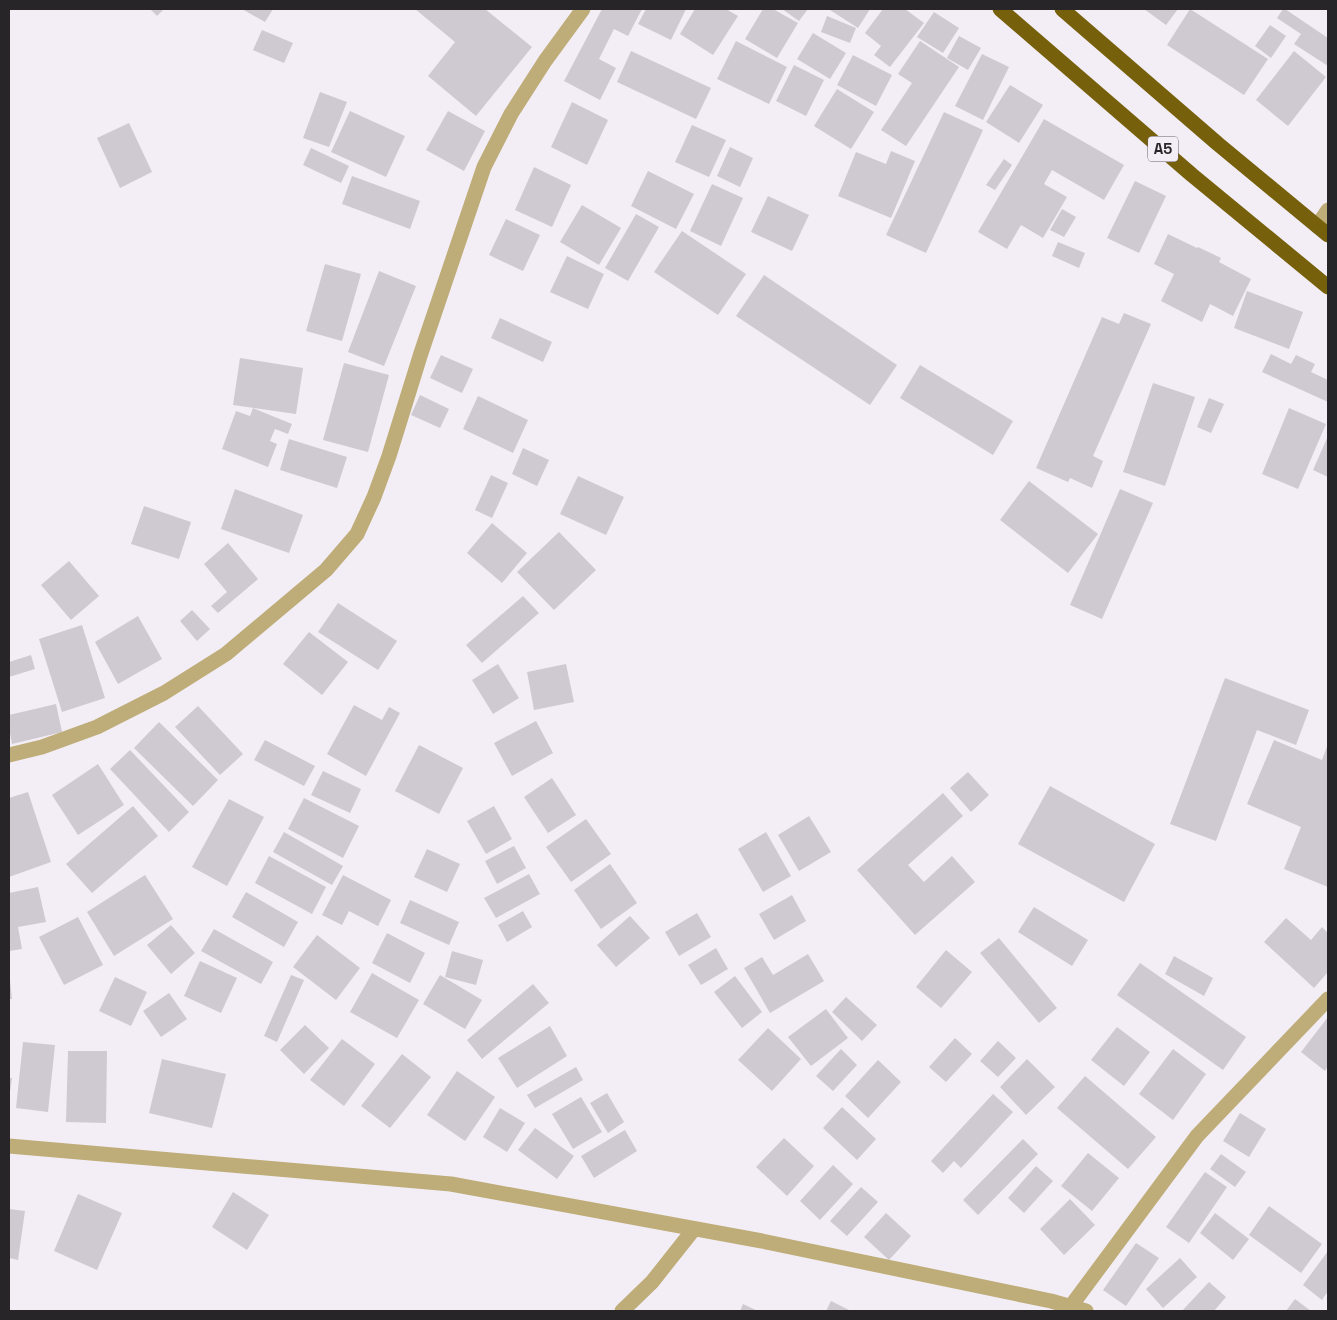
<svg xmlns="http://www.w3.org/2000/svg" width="1337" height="1320" viewBox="0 0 1337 1320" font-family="'Space Grotesk',sans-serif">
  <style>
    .building { fill: #cfcad2 }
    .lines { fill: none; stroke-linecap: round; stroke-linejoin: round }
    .minor { stroke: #bead78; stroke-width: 15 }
    .highway { stroke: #76600b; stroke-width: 15 }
    .labels { text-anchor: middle; stroke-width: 4; stroke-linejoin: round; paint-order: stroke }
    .shield { fill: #f3eef6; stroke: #646166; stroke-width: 1 }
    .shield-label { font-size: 15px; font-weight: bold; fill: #272528 }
  </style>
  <rect width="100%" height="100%" fill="#f3eef6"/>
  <g class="building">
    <polygon points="150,9 164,9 157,16"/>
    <polygon points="242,9 273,9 265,22"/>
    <polygon points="415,9 485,9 532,47 476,116 428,76 455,42"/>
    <polygon points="602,9 642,9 628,36 614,29 599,59 616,68 600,100 564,81"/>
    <polygon points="646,9 686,9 671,40 638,24"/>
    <polygon points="695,9 726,9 738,16 713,55 680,34"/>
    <polygon points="763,9 773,9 798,23 777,58 745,39"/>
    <polygon points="782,9 808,9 799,21"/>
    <polygon points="831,9 870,9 858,28 830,10"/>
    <polygon points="883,9 905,9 924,23 890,67 874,55 881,46 865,33"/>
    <polygon points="1144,9 1178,9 1166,25"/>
    <polygon points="1190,9 1268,59 1244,95 1167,45"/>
    <polygon points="1283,9 1285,9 1328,38 1328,66 1294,44 1301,34 1277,18"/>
    <polygon points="934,12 959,28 943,53 917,37"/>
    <polygon points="827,16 856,28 850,43 821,32"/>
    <polygon points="1270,25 1286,36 1271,58 1255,46"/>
    <polygon points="262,30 293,43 284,63 253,50"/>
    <polygon points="813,33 846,53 830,79 797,59"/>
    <polygon points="959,36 981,48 968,70 947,58"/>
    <polygon points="736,41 787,67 769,104 717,79"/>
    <polygon points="920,41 959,67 906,146 881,130 912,83 898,74"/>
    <polygon points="631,51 711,88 696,119 617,82"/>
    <polygon points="1294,51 1326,77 1288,126 1256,100"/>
    <polygon points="982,54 1009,67 983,120 955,106"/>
    <polygon points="853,55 892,75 876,106 837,85"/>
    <polygon points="794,65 824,80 806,116 776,101"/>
    <polygon points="1010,85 1043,105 1019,143 986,122"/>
    <polygon points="837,89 874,112 851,149 814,126"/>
    <polygon points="320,92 347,102 329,147 303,138"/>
    <polygon points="572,102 608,120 587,165 551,147"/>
    <polygon points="350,111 405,136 386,177 331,152"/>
    <polygon points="448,111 485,131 464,171 426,150"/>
    <polygon points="944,112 983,130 926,253 886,235"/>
    <polygon points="1044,119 1124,165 1104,200 1052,170 1044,184 1067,197 1043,238 1021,225 1007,249 978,232"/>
    <polygon points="129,123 152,172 120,188 97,138"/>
    <polygon points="692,125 726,140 709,177 675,162"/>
    <polygon points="730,147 753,158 740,187 717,176"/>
    <polygon points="311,148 349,166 341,183 303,165"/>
    <polygon points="891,151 915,161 891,218 838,196 856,152 886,164"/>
    <polygon points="1004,159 1012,165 995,190 986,185"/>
    <polygon points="534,167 571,185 552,227 515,210"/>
    <polygon points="648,171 694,194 676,229 631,206"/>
    <polygon points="352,176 420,201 410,229 342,204"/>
    <polygon points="1135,181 1166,196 1139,253 1107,238"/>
    <polygon points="712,184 743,198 721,246 690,231"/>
    <polygon points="768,196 809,215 792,251 751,232"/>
    <polygon points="582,205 621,228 599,265 560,242"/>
    <polygon points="1062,209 1076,217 1064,237 1050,230"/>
    <polygon points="636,214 659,227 628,281 605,268"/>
    <polygon points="506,219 540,235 523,271 489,255"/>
    <polygon points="682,231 746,274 718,315 654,272"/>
    <polygon points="1168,234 1197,248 1198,247 1221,258 1219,262 1251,279 1233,316 1210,304 1202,322 1161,301 1174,274 1154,264"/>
    <polygon points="1058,242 1085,253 1079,268 1052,256"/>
    <polygon points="567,256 604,274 588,309 550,292"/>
    <polygon points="325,264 361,274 342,341 306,331"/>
    <polygon points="379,271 416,286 384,366 348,352"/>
    <polygon points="764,275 897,365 870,405 736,316"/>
    <polygon points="1247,291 1303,312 1289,349 1234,328"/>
    <polygon points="1124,313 1151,324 1093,456 1103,461 1092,488 1070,478 1068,482 1036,468 1102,317 1119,324"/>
    <polygon points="500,318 552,342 543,362 491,338"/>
    <polygon points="1271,354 1291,364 1296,355 1315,364 1311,372 1328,380 1328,402 1262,372"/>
    <polygon points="441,355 473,369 462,393 430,378"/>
    <polygon points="240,358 303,368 296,414 233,405"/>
    <polygon points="344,363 389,375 368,452 323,440"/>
    <polygon points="920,365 1013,421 993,455 900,398"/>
    <polygon points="1153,383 1195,397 1165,486 1123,472"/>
    <polygon points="420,395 449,409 440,428 411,415"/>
    <polygon points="478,396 528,420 513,453 463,429"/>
    <polygon points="1209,398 1224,404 1211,433 1197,427"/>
    <polygon points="253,408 292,424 288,434 275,429 270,441 277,444 268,467 222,449 236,411 250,416"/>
    <polygon points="1289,408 1326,424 1298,489 1262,474"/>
    <polygon points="1328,436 1328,477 1313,470"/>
    <polygon points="289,439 347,457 337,488 280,470"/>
    <polygon points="523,448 549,460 537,486 512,474"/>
    <polygon points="491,475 508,483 492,518 475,510"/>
    <polygon points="578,476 624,497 606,535 560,514"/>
    <polygon points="1029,481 1098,534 1068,573 1000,520"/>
    <polygon points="235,489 303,515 289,553 221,529"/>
    <polygon points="1120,489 1153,503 1102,619 1070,605"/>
    <polygon points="144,506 191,522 179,559 131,544"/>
    <polygon points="492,523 527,553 502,583 467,553"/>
    <polygon points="559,532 596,570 554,610 517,572"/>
    <polygon points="228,543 258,579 218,613 211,606 227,592 204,564"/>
    <polygon points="69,561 99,596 71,620 41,585"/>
    <polygon points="523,596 539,613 482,663 466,645"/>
    <polygon points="338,603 397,641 378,670 318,632"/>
    <polygon points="192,610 210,629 197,641 180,621"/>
    <polygon points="138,616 162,659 118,684 95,642"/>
    <polygon points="82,625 105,698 62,712 39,639"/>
    <polygon points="309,632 348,662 322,695 283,664"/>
    <polygon points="31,655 35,669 9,677 9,662"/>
    <polygon points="498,664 519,698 493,714 472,680"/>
    <polygon points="566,664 574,702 534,710 527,672"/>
    <polygon points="1225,678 1309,710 1296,745 1257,730 1216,841 1170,824"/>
    <polygon points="56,704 62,732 12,744 9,728 9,715"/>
    <polygon points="354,705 382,720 389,707 400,713 366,776 327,754"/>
    <polygon points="198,706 243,754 220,775 175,727"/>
    <polygon points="536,721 553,753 512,776 494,743"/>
    <polygon points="159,722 218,780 193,806 134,748"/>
    <polygon points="265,740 315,766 304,786 254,760"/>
    <polygon points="1274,740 1322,760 1328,744 1328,887 1284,869 1301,827 1247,804"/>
    <polygon points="419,745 463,768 439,814 395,791"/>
    <polygon points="130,750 189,812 169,832 110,769"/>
    <polygon points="98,764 124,805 78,835 52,795"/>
    <polygon points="323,771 361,789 350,813 311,795"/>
    <polygon points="968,772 989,795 971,812 950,788"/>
    <polygon points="552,778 576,815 548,833 524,797"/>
    <polygon points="1050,786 1155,844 1124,902 1018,844"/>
    <polygon points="28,792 51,862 9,877 9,798"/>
    <polygon points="943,793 963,816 908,865 924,882 952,856 975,882 915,935 857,870"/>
    <polygon points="304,798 359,826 343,858 288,829"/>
    <polygon points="229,799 264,817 227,886 192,867"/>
    <polygon points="133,806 158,836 92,893 66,864"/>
    <polygon points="494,806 512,839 486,854 467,821"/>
    <polygon points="809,816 831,852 799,871 778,835"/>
    <polygon points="586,819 611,854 571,882 546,847"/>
    <polygon points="284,832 343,866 332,885 273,852"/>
    <polygon points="766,832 791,876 763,892 738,849"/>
    <polygon points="514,846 526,868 497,884 485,861"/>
    <polygon points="427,849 460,864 447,892 414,877"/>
    <polygon points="269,856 326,887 312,914 255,883"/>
    <polygon points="610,864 637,903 601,929 574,890"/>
    <polygon points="529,874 540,894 496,918 484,898"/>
    <polygon points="145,875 173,919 114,956 87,912"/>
    <polygon points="343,875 391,900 378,926 349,911 342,925 322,915"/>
    <polygon points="38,887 46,922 18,927 22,949 9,951 9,893"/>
    <polygon points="246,892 298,922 284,947 232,917"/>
    <polygon points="792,895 806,921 774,940 759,914"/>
    <polygon points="410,900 459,922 449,945 400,923"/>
    <polygon points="1034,907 1088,940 1072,966 1018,932"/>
    <polygon points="523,911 532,927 507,942 498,925"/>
    <polygon points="697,913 711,937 679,956 665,932"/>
    <polygon points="630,916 650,938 616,967 597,945"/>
    <polygon points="78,917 103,965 64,985 39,937"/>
    <polygon points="1286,918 1311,940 1322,927 1328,933 1328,972 1314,988 1264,942"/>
    <polygon points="171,925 195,953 171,974 147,945"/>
    <polygon points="214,929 273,962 261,984 201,951"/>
    <polygon points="387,933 425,953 410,983 372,963"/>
    <polygon points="317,935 360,968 336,1000 293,967"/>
    <polygon points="999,938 1057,1008 1039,1023 980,953"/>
    <polygon points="716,948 728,969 701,985 688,965"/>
    <polygon points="946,950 972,972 941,1008 916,987"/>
    <polygon points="452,951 483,960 476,985 445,977"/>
    <polygon points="808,954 824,981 770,1013 744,968 762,957 773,975"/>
    <polygon points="1174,956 1213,978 1204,996 1165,974"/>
    <polygon points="200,961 237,978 221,1013 184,996"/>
    <polygon points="1140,963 1246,1037 1223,1070 1117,995"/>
    <polygon points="372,973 419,1000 397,1038 350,1012"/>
    <polygon points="291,975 304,980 277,1042 264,1036"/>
    <polygon points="440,975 482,1000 465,1029 423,1004"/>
    <polygon points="735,976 762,1012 742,1028 714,992"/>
    <polygon points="115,977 147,992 131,1026 99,1011"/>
    <polygon points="9,980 10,980 12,999 9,999"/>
    <polygon points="533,984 549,1003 482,1059 467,1040"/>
    <polygon points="169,993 187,1019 161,1037 143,1011"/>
    <polygon points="846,997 877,1025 862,1041 832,1012"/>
    <polygon points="826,1009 848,1038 811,1066 788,1037"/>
    <polygon points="1328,1017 1328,1066 1325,1071 1301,1052"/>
    <polygon points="305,1025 329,1048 304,1074 280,1050"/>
    <polygon points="550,1026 567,1056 517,1088 498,1058"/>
    <polygon points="1117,1027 1150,1052 1124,1086 1091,1060"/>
    <polygon points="768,1028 801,1059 772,1091 738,1060"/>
    <polygon points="955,1038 972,1054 946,1082 929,1067"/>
    <polygon points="342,1039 375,1064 344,1106 310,1080"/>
    <polygon points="998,1041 1016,1058 998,1077 980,1061"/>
    <polygon points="23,1042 55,1045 48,1112 16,1108"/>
    <polygon points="841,1049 857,1065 833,1091 816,1076"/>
    <polygon points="1173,1049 1206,1074 1173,1120 1139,1094"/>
    <polygon points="68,1051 107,1051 106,1123 66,1122"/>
    <polygon points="402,1054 431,1077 390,1128 361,1106"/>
    <polygon points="162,1059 226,1074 212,1128 149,1113"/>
    <polygon points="1027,1059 1055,1087 1026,1115 1000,1087"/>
    <polygon points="878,1060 901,1082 868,1118 845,1096"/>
    <polygon points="576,1067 583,1080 535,1108 527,1095"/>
    <polygon points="457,1071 495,1097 465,1141 427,1115"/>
    <polygon points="1085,1076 1156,1137 1128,1169 1057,1108"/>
    <polygon points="9,1078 12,1078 10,1092 9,1092"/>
    <polygon points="607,1093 624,1122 608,1133 590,1103"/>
    <polygon points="993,1094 1013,1112 961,1168 954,1161 943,1173 931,1161"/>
    <polygon points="581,1097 602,1132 573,1149 552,1114"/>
    <polygon points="842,1107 876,1139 857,1160 823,1128"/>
    <polygon points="500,1108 525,1123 507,1152 483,1137"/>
    <polygon points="1240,1113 1266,1129 1249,1157 1223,1141"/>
    <polygon points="535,1128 574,1156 557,1179 518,1150"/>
    <polygon points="625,1130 637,1151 594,1178 581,1156"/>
    <polygon points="784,1138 814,1166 787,1196 756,1167"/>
    <polygon points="1023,1139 1038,1154 978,1215 963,1200"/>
    <polygon points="1088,1153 1119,1178 1092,1211 1061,1186"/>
    <polygon points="1221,1154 1246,1172 1235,1187 1210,1169"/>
    <polygon points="833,1165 853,1184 820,1220 800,1201"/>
    <polygon points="1036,1166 1053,1181 1024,1213 1008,1198"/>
    <polygon points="1205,1172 1227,1187 1189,1243 1166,1227"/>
    <polygon points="861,1187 878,1202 847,1236 830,1221"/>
    <polygon points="233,1192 269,1215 247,1250 212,1227"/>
    <polygon points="78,1194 122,1213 97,1270 54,1251"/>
    <polygon points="1070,1199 1095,1225 1064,1255 1040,1229"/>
    <polygon points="1269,1206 1322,1244 1301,1273 1249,1235"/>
    <polygon points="9,1209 25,1211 18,1260 9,1258"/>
    <polygon points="886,1213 911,1236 889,1260 864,1237"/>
    <polygon points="1215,1213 1249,1239 1233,1260 1200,1233"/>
    <polygon points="1136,1243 1159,1258 1126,1306 1103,1290"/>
    <polygon points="1328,1251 1328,1291 1322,1300 1303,1285"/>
    <polygon points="1180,1258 1197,1277 1163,1308 1146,1289"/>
    <polygon points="1209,1282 1226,1297 1214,1311 1182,1311"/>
    <polygon points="1295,1299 1311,1311 1286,1311"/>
    <polygon points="831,1301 851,1311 826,1311"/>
    <polygon points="743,1304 758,1311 740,1311"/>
  </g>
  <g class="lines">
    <g class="minor">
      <polyline points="1317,226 1328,210"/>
      <polyline points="9,755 42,747 97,727 164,693 226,654 326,570 357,534 374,497 389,456 421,353 484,167 511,114 545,61 583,9"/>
      <polyline points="9,1146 451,1184 762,1241 1051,1301 1086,1311"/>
      <polyline points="1071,1306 1197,1136 1328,999"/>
      <polyline points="622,1311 652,1282 694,1229"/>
    </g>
    <g class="highway">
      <polyline points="1000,9 1192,175 1328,287"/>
      <polyline points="1062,9 1218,144 1328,235"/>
    </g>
  </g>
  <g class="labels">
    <rect class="shield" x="1148" y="136.5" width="30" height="25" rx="4"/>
    <g class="shield-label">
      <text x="1163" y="154">A5</text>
    </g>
  </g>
  <rect width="1337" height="1320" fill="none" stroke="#272528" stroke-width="20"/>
</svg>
